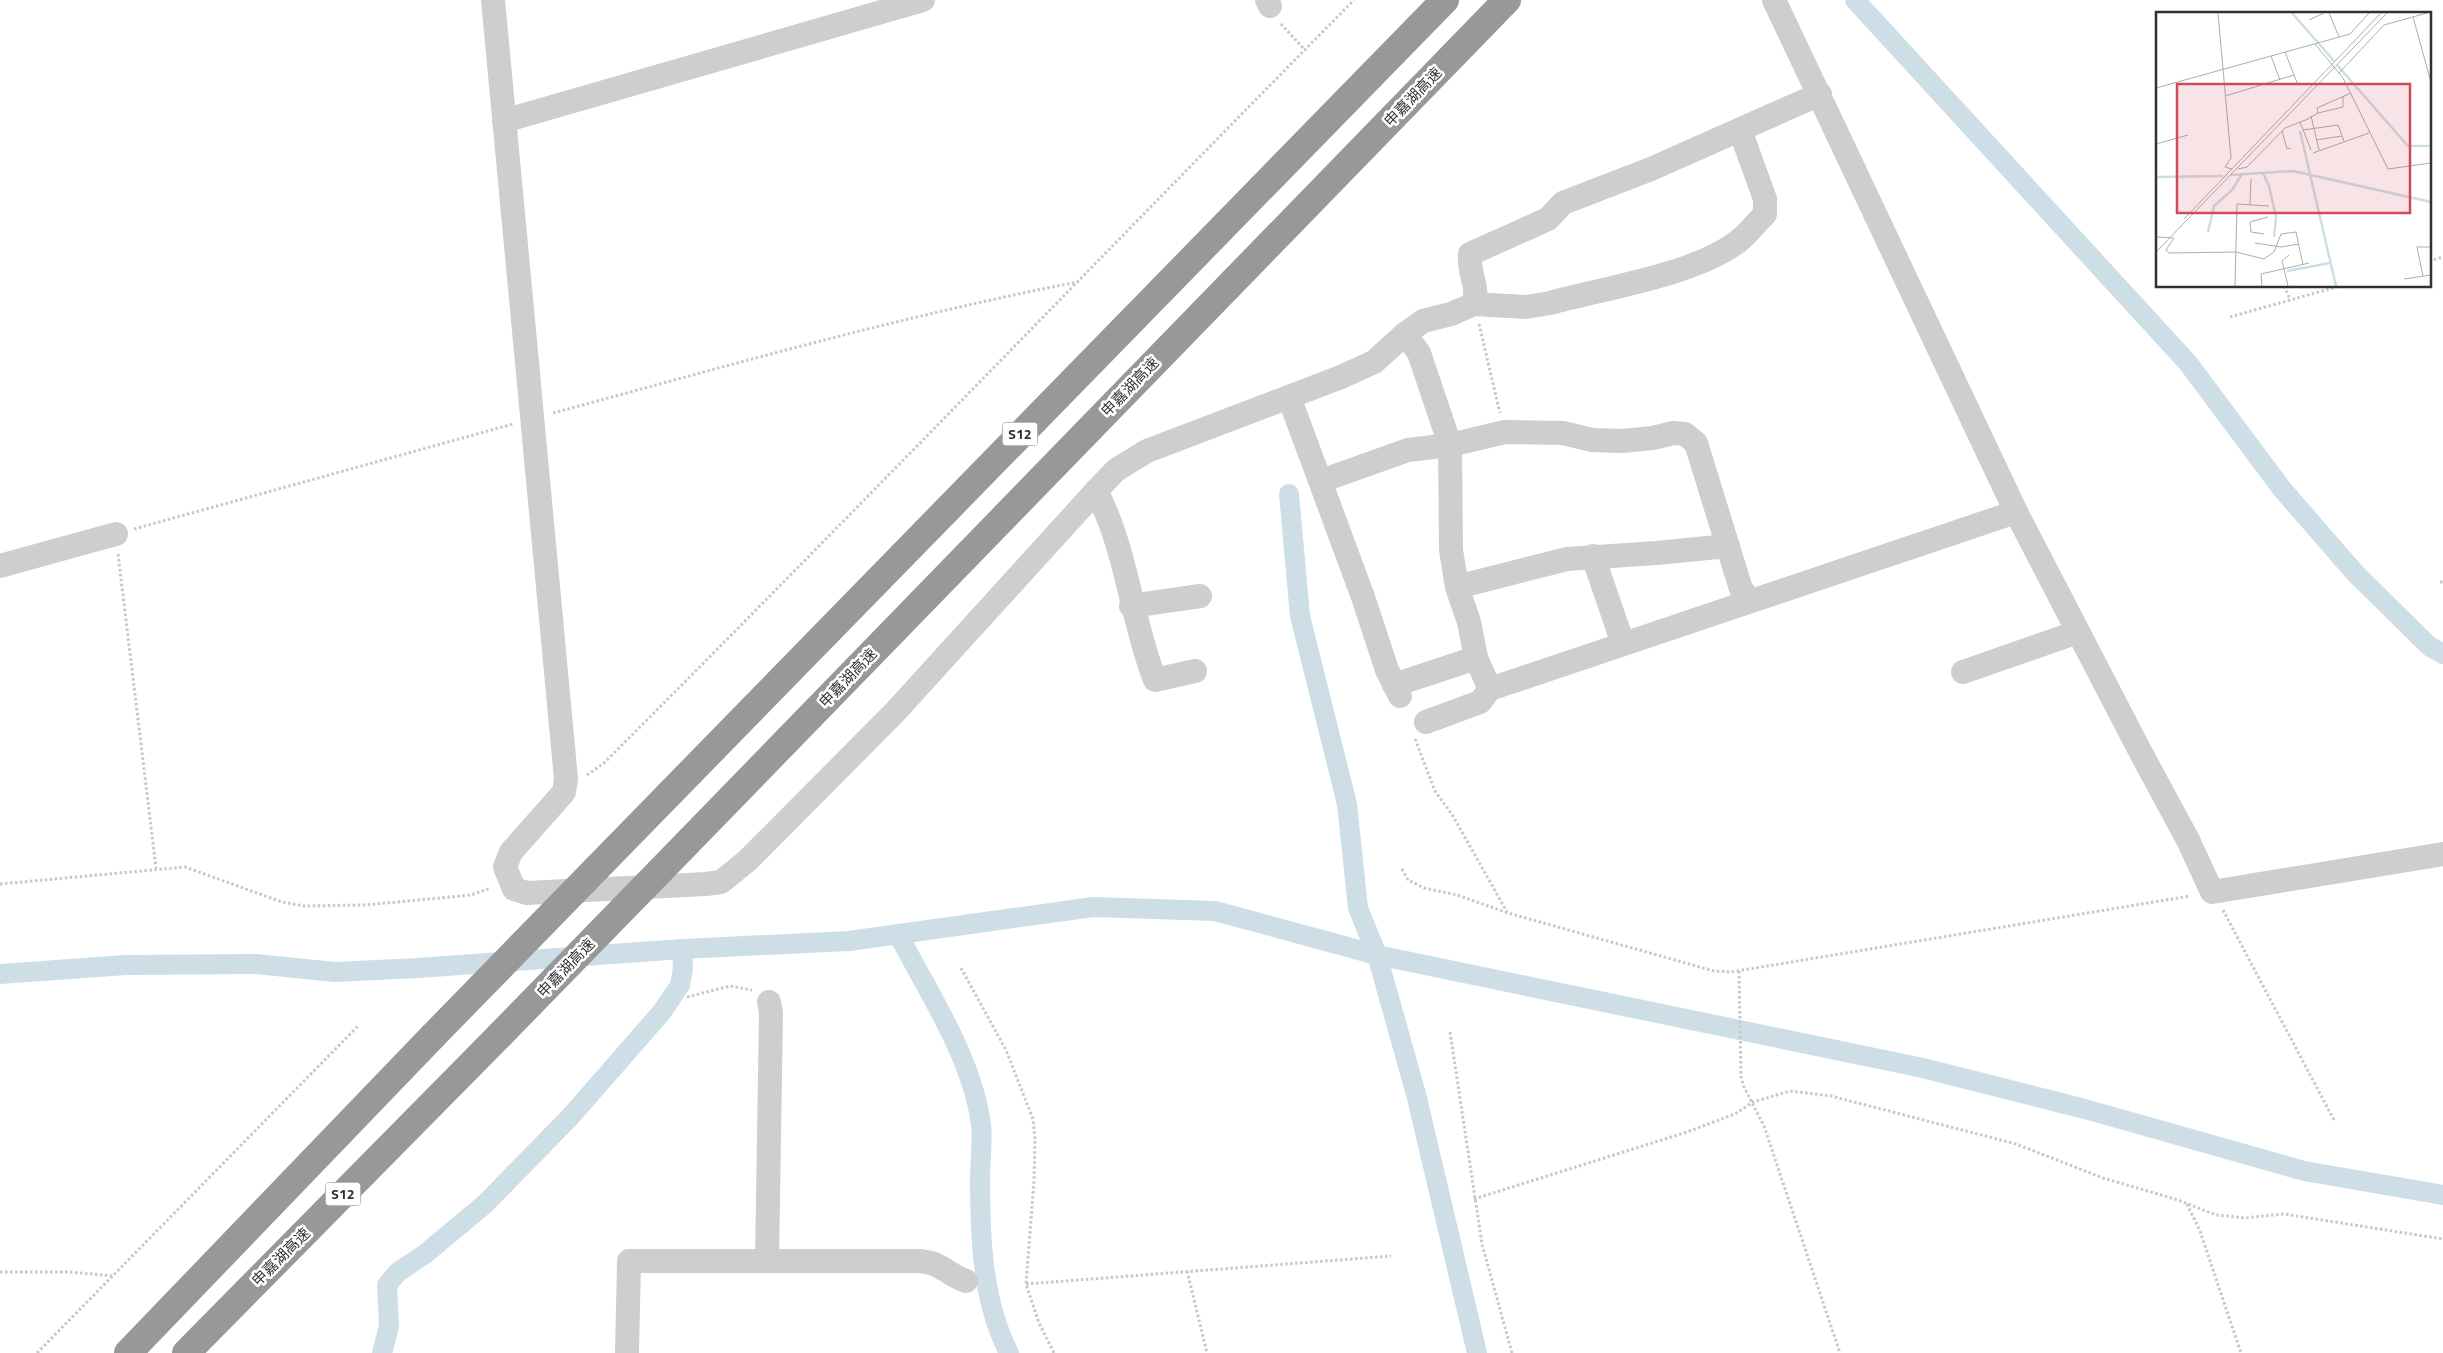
<svg xmlns="http://www.w3.org/2000/svg" width="2443" height="1353" viewBox="0 0 2443 1353" font-family="'Titillium Web','Noto Sans SC',sans-serif">
  <style>
    .lines { fill: none; stroke-linecap: round; stroke-linejoin: round }
    .canal { stroke: #cddee7; stroke-width: 20 }
    .path { stroke: #c8c8c8; stroke-width: 3; stroke-dasharray: 2.5 2.5; stroke-linecap: butt }
    .minor { stroke: #cecece; stroke-width: 24 }
    .highway { stroke: #989898; stroke-width: 28 }
    .highway-bridge { stroke: #989898; stroke-width: 28 }
    .labels { text-anchor: middle; stroke-width: 5; stroke-linejoin: round; paint-order: stroke }
    .shield { fill: #fff; stroke: #6f6f6f; stroke-width: 1 }
    .shield-label { font-size: 14px; font-weight: bold; fill: #313131 }
    .street-label { font-size: 15px; fill: #313131; stroke: #fff }
    .inset-river { fill: none; stroke: #cddee7; stroke-width: 2.5 }
    .inset-road { fill: none; stroke: #adadad; stroke-width: 1 }
    .view { fill: #d04b5a; fill-opacity: 0.15; stroke: #d04b5a; stroke-width: 2.5 }
    .inset-edge { fill: none; stroke: #313131; stroke-width: 2.5 }
  </style>
  <rect width="100%" height="100%" fill="#fff"/>
  <g class="lines">
    <g class="canal">
      <polyline points="1855,0 2188,363 2282,489 2355,573 2429,646 2443,654"/>
      <polyline points="1289,494 1300,616 1347,804 1358,908 1377,955 1416,1094 1477,1353"/>
      <path d="M898 934C928 992 973 1059 981 1125 983 1142 980 1161 980 1178 980 1237 982 1301 1009 1353"/>
      <polyline points="0,974 126,965 256,964 335,972 418,968 682,949 849,941 1093,907 1215,911 1377,955 1923,1068 2085,1109 2304,1171 2443,1195"/>
      <polyline points="382,1353 389,1326 387,1285 398,1272 425,1254 485,1204 571,1116 661,1013 680,985 683,968 682,949"/>
    </g>
    <g class="path">
      <polyline points="1281,24 1305,50"/>
      <polyline points="2429,261 2443,257"/>
      <polyline points="2284,286 2290,299"/>
      <polyline points="2230,317 2340,286"/>
      <polyline points="1479,324 1500,413"/>
      <path d="M553 413C727 366 901 316 1078 282"/>
      <polyline points="134,529 513,424"/>
      <polyline points="118,554 156,868"/>
      <polyline points="2440,582 2443,582"/>
      <polyline points="1415,739 1435,791 1453,816 1507,912"/>
      <path d="M587 775 604 763C856 511 1103 254 1354 0"/>
      <polyline points="1402,869 1408,880 1424,888 1457,895 1508,913 1714,971 1731,972 2190,896"/>
      <polyline points="0,884 185,867 282,902 304,906 365,905 471,895 491,888"/>
      <polyline points="2223,910 2335,1122"/>
      <polyline points="961,968 1006,1050 1033,1119 1035,1140 1034,1181 1026,1284 1039,1323 1054,1353"/>
      <polyline points="1739,971 1741,1077 1744,1087 1764,1126 1840,1353"/>
      <polyline points="687,997 730,986 752,990"/>
      <polyline points="1450,1032 1482,1244 1512,1353"/>
      <polyline points="1474,1199 1687,1132 1735,1114 1753,1102 1790,1091 1831,1096 2016,1144 2103,1178 2178,1200 2216,1215 2245,1218 2284,1214 2443,1239"/>
      <polyline points="2187,1204 2200,1231 2241,1353"/>
      <polyline points="1187,1271 1207,1353"/>
      <polyline points="0,1272 69,1272 114,1276"/>
      <polyline points="1026,1284 1391,1256"/>
      <polyline points="37,1353 358,1026"/>
    </g>
    <g class="minor">
      <path d="M493 0 566 779 564 792 511 852 505 867 514 889 527 893 706 884 721 882 748 860 895 712 1096 491 1116 470 1147 451 1341 377 1374 362 1405 334 1423 321 1451 314 1474 304C1479 284 1468 275 1470 254L1548 219 1563 203 1651 169 1820 94"/>
      <polyline points="1267,0 1270,6"/>
      <polyline points="1774,0 2016,512 2141,753 2188,840 2212,892 2443,854"/>
      <polyline points="504,121 923,0"/>
      <path d="M1474 304 1526 307 1550 303C1604 288 1700 274 1741 239 1749 232 1757 222 1765 214V199L1740 130"/>
      <polyline points="1405,334 1419,353 1450,445 1451,550 1457,587 1469,622 1476,658 1490,689"/>
      <polyline points="1289,397 1363,597 1387,670 1400,696"/>
      <polyline points="1321,481 1408,450 1450,445 1505,432 1563,433 1592,440 1622,441 1653,438 1673,433 1685,434 1696,443 1741,589 1751,601"/>
      <path d="M1096 491C1127 549 1131 619 1155 680L1195 671"/>
      <polyline points="1593,556 1623,644"/>
      <polyline points="0,566 116,534"/>
      <polyline points="1457,587 1567,559 1656,553 1728,546"/>
      <polyline points="1131,606 1200,596"/>
      <polyline points="1963,672 2078,632"/>
      <polyline points="1394,685 1476,658"/>
      <polyline points="1426,722 1480,702 1490,689 2016,512"/>
      <polyline points="767,1261 771,1012 769,1002"/>
      <path d="M627 1353 629 1261H920C943 1263 947 1275 966 1281"/>
    </g>
    <g class="highway">
      <polyline points="596,869 1445,0"/>
      <polyline points="660,871 1507,0"/>
      <polyline points="128,1353 433,1036"/>
      <polyline points="186,1353 500,1035"/>
    </g>
    <g class="highway-bridge">
      <polyline points="500,1035 660,871"/>
      <polyline points="433,1036 596,869"/>
    </g>
  </g>
  <g class="labels">
    <g class="shield">
      <rect x="1002.5" y="422.5" width="35" height="23" rx="4"/>
      <rect x="325.5" y="1182.5" width="35" height="23" rx="4"/>
    </g>
    <g class="shield-label">
      <text x="1020" y="439">S12</text>
      <text x="343" y="1199">S12</text>
    </g>
    <g class="street-label">
      <text transform="translate(1413 97) rotate(-46)" y="5">申嘉湖高速</text>
      <text transform="translate(1130 387) rotate(-46)" y="5">申嘉湖高速</text>
      <text transform="translate(848 678) rotate(-46)" y="5">申嘉湖高速</text>
      <text transform="translate(566 968) rotate(-46)" y="5">申嘉湖高速</text>
      <text transform="translate(281 1257) rotate(-45)" y="5">申嘉湖高速</text>
    </g>
  </g>
  <g transform="translate(2156 12)">
    <rect width="275" height="275" fill="#fff"/>
    <path class="inset-river" d="M136 1 178 49M181 53 252 134H275M144 119 180 274M107 161 113 174 120 205 118 225M75 163 137 159 275 190M0 165 67 164M52 220 58 194 76 178 86 162M131 259 174 251"/>
    <path class="inset-road" d="M62 1 75 146 69 155 76 157M173 1 183 25M257 5 275 70M153 8 168 1M159 32 187 66 232 157 275 151M129 40 142 73M115 44 124 68M183 61 228 13 271 1M0 76 194 22 213 1M69 84 138 63M162 101 187 95V84M155 104 163 138M144 110 155 138M147 118 182 113 188 129M126 119 131 137 135 136M160 128 186 124M0 132 32 123M157 141 213 121M82 157 91 155 129 116 152 107 162 101 161 96 195 81M94 192 95 167M28 207 225 1M108 222 95 220 94 210 112 205M1 225 18 226 10 238 13 241 80 240 108 247 118 240 125 222 140 220 147 253M99 231 125 235 143 232M0 240 231 1M267 264 261 235H275M248 267 275 263M79 274 81 192 113 194M106 274 105 262 153 251M132 274 126 249 133 243"/>
    <path class="view" d="M21 72H254V201H21Z"/>
    <rect width="275" height="275" class="inset-edge"/>
  </g>
</svg>
